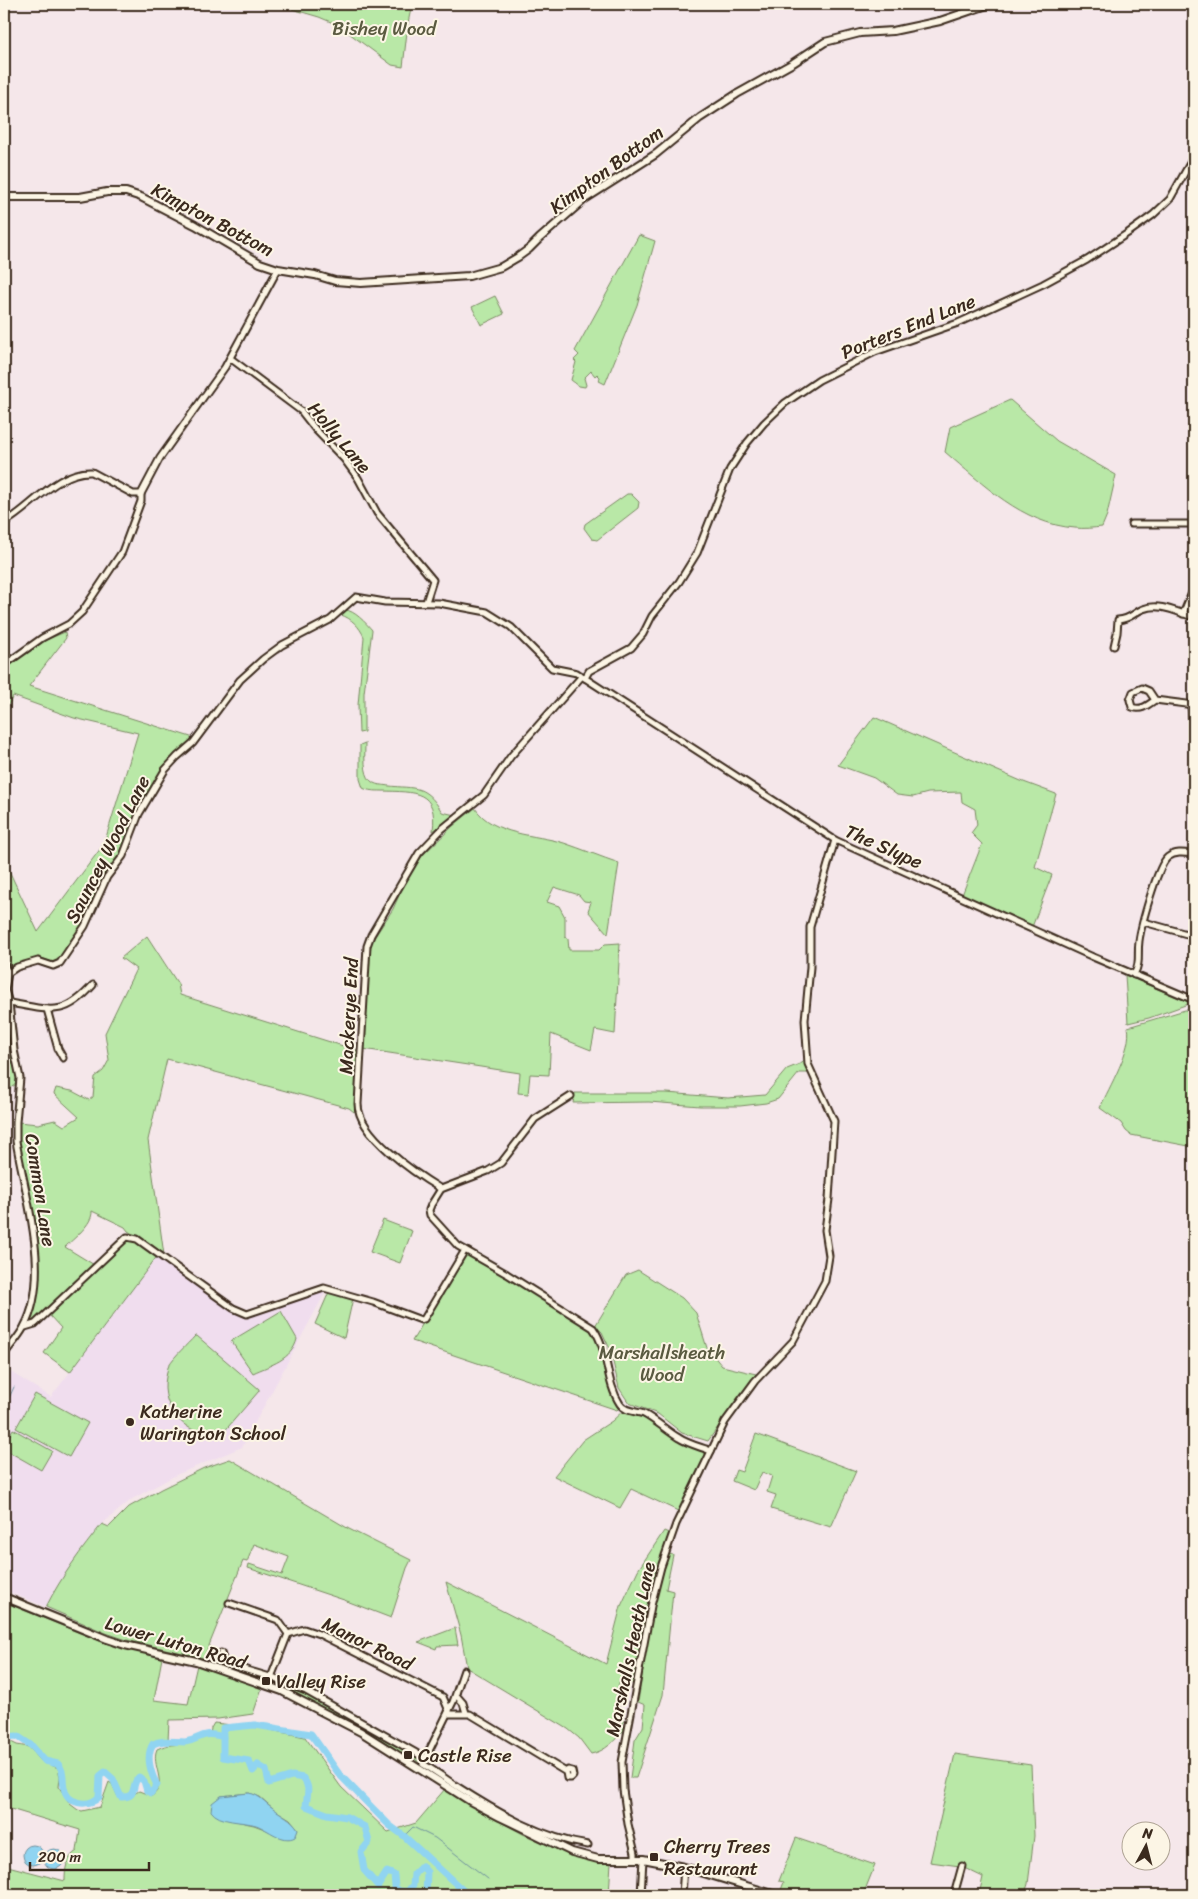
<svg xmlns="http://www.w3.org/2000/svg" width="1198" height="1899" viewBox="0 0 1198 1899" font-family="Sriracha,sans-serif">
  <style>
    .built { fill: #f0ddee }
    .green { fill: #b9e8a7; stroke: #7a8962; fill-rule: evenodd }
    .water { fill: #90d4f1; stroke: #6e909d }
    .lines { fill: none; stroke-linecap: round; stroke-linejoin: round }
    .stream { stroke: #6e909d; stroke-width: 1 }
    .river { stroke: #90d4f1; stroke-width: 7 }
    .minor-casing { stroke: #3b2a1e; stroke-width: 9 }
    .major-casing { stroke: #3b2a1e; stroke-width: 10 }
    .minor { stroke: #fcf5e5; stroke-width: 5 }
    .major { stroke: #fcf5e5; stroke-width: 6 }
    .poi-dot { fill: #3b2a1e; stroke: #fcf5e5; stroke-width: 2 }
    .labels { text-anchor: middle; stroke-width: 4; stroke-linejoin: round; paint-order: stroke }
    .park-label { font-size: 19px; fill: #5a5a40; stroke: #fcf5e5 }
    .street-label { font-size: 19px; fill: #3b2a1e; stroke: #fcf5e5 }
    .poi-label { font-size: 19px; fill: #3b2a1e; stroke: #fcf5e5; text-anchor: start }
  </style>
  <rect width="100%" height="100%" fill="#f5e7ea"/>
  <filter id="ink" filterUnits="userSpaceOnUse"><feTurbulence type="fractalNoise" baseFrequency=".02" numOctaves="2"/><feDisplacementMap in="SourceGraphic" scale="10" xChannelSelector="R" yChannelSelector="G"/><feConvolveMatrix kernelMatrix="1 2 1 2 8 2 1 2 1" color-interpolation-filters="sRGB"/></filter>
  <g filter="url(#ink)">
    <polygon class="built" points="158,1255 244,1315 253,1315 315,1292 326,1291 242,1447 176,1475 132,1499 102,1524 83,1548 55,1591 46,1607 4,1590 4,1368 51,1397"/>
    <g class="green">
      <polygon points="294,4 412,4 408,23 403,67 392,65 338,25 319,17 292,9"/>
      <polygon points="639,235 655,241 637,305 605,384 599,381 600,377 597,374 595,376 591,371 584,378 586,385 585,387 579,386 571,380 576,362 574,360 579,355 575,351"/>
      <polygon points="495,296 504,314 481,325 472,307"/>
      <path d="M1010 400 1057 441 1116 475 1107 515 1102 527C1093 528 1084 529 1075 528 1022 524 983 484 945 452L950 427Z"/>
      <polygon points="627,494 631,494 639,502 638,508 597,540 592,539 584,528 585,524"/>
      <path d="M345 610C354 610 366 623 372 630L364 693V732L359 733 358 705 364 637C360 627 351 618 341 615Z"/>
      <path d="M65 632 66 638 29 686 194 738 175 754 162 770 136 812 119 855 99 884 82 927 59 961 56 963 38 957 14 968C6 964 6 957 4 949V860L38 932 104 844 138 733 74 718 13 696 4 714V669L46 640Z"/>
      <polygon points="874,717 1021,781 1056,794 1035,867 1052,875 1032,927 962,895 982,844 971,833 977,825 975,809 962,802 961,792 928,793 913,797 897,795 874,778 838,765"/>
      <path d="M365 743C365 754 363 774 371 781 374 784 379 785 382 785 413 790 423 781 442 812L455 815 433 831C438 790 415 792 382 791 376 791 368 791 363 788L360 779V745Z"/>
      <path d="M475 808C494 836 535 834 564 843 582 849 601 857 619 863L608 934 588 911 591 902 584 901 579 895 554 887 547 902 559 906 565 917V937L568 939 569 950H599L605 944 620 943 615 1034 595 1030 591 1050 551 1034 549 1075 530 1074 528 1094 518 1093 520 1073 363 1049 370 944 393 909 409 873 424 854 453 826Z"/>
      <path d="M147 936 178 984 180 995 359 1051 356 1109 354 1112 349 1108 167 1059 148 1140 164 1255 128 1231 125 1227 92 1211C93 1224 73 1239 65 1247L96 1266 34 1323 28 1324 37 1292 39 1265 20 1155 18 1122 38 1124 55 1120 64 1126 79 1117 54 1094 56 1088 72 1091 89 1100 93 1097 95 1077 103 1071 109 1060 105 1033 136 969 121 958Z"/>
      <polygon points="1125,975 1191,1003 1149,1018 1128,1023"/>
      <polygon points="5,990 20,1081 4,1093 4,992"/>
      <path d="M1185 1010H1194V1147L1131 1135 1126 1131 1121 1123 1100 1108C1109 1087 1133 1048 1128 1027Z"/>
      <polygon points="805,1059 808,1073 799,1073 778,1099 766,1103 740,1106 700,1106 649,1102 573,1103 575,1093 667,1093 728,1098 765,1095 787,1069 802,1063"/>
      <polygon points="383,1220 412,1231 400,1263 370,1252"/>
      <polygon points="126,1239 133,1239 158,1255 70,1372 44,1353 61,1328 49,1315"/>
      <polygon points="469,1254 586,1325 598,1340 620,1407 617,1410 412,1341 465,1256"/>
      <polygon points="638,1270 682,1298 696,1313 707,1348 722,1366 756,1374 708,1441 682,1433 658,1414 629,1403 619,1388 610,1349 602,1332 595,1326 626,1275"/>
      <polygon points="329,1292 353,1298 344,1338 315,1324"/>
      <path d="M281 1311 297 1339C292 1360 270 1365 253 1373L231 1341Z"/>
      <path d="M195 1336H197L259 1389V1391L222 1434C189 1440 159 1409 166 1377 167 1373 167 1369 169 1365 175 1355 187 1345 195 1336Z"/>
      <polygon points="35,1394 88,1423 69,1457 16,1428"/>
      <polygon points="624,1410 646,1417 677,1439 708,1450 698,1476 678,1511 631,1489 620,1508 554,1476 583,1440 612,1421"/>
      <polygon points="13,1429 52,1451 41,1470 4,1449 4,1445"/>
      <polygon points="756,1434 856,1471 831,1527 771,1509 776,1495 767,1492 772,1476 762,1472 754,1490 732,1481 736,1470 742,1472"/>
      <path d="M230 1459 349 1529 411 1560 407 1568 391 1618 344 1600 248 1568 249 1564 282 1575 289 1557 254 1544 247 1562 243 1561 204 1658 127 1640 106 1633 46 1607C61 1577 81 1550 102 1524L109 1527 129 1507 161 1489 204 1468Z"/>
      <path d="M664 1531 671 1534 656 1574 634 1684 620 1680 616 1698 623 1720 624 1730C614 1741 606 1751 591 1754L579 1738 568 1729 467 1668 461 1635 446 1582 606 1664 621 1606 638 1570Z"/>
      <path d="M669 1554 673 1555 666 1589 673 1591 663 1695 636 1778H630L635 1740 643 1727 645 1705 638 1702C646 1652 652 1602 669 1554Z"/>
      <path d="M4 1602 105 1643 162 1658 154 1700 188 1704 197 1665 262 1688 253 1714 218 1719 169 1720 168 1741 157 1742 150 1748V1767L157 1785 151 1793 147 1791 144 1781 139 1777C130 1784 139 1798 121 1797L113 1779 105 1772 100 1776 99 1797 88 1803H78L64 1789 63 1773 58 1764 45 1761 32 1746 17 1736 4 1737Z"/>
      <polygon points="455,1628 458,1645 437,1646 436,1649 418,1642"/>
      <polygon points="273,1680 305,1692 420,1757 421,1762 417,1761 408,1753 397,1752 301,1697 273,1685 272,1682"/>
      <path d="M214 1723 260 1728 305 1737 341 1787 388 1832 416 1823 445 1789 475 1808 523 1834 572 1856 586 1860 611 1862 609 1895H4V1865L65 1881C65 1870 66 1857 77 1851L80 1830 4 1807V1745L7 1740 17 1745 29 1747 41 1761 58 1768 60 1777 59 1787 70 1804 78 1810 82 1811 100 1807 109 1782 112 1784 118 1797C130 1802 131 1795 139 1791L152 1796C169 1784 150 1765 157 1749 170 1743 174 1746 186 1743 195 1741 200 1736 210 1736L211 1728ZM249 1793 260 1797 275 1810 290 1819 298 1829 275 1833 254 1825 226 1819 221 1796Z"/>
      <polygon points="955,1754 1031,1765 1034,1836 1028,1884 1026,1890 1021,1894 1026,1895 979,1895 983,1877 960,1866 930,1862"/>
      <polygon points="796,1838 875,1865 863,1895 799,1895 781,1890 784,1882 779,1881"/>
    </g>
    <g class="water">
      <path d="M249 1793C260 1795 264 1802 273 1808 283 1816 291 1818 298 1829L295 1837C283 1844 268 1829 256 1825 243 1821 219 1823 211 1811L212 1803 221 1796Z"/>
      <circle cx="33" cy="1855" r="10"/>
      <circle cx="54" cy="1859" r="10"/>
    </g>
    <g class="lines">
      <g class="stream">
        <polyline points="4,1409 14,1387"/>
        <polyline points="404,1836 413,1827 435,1838 488,1879"/>
      </g>
      <g class="river">
        <path d="M4 1737 17 1736 32 1746 45 1761 58 1764C65 1772 62 1778 64 1787 66 1804 88 1808 99 1797L100 1776 105 1772 113 1779 121 1797C139 1798 130 1784 139 1777L144 1781 147 1791 151 1793 157 1785C151 1774 145 1756 153 1744 163 1739 173 1742 185 1742 202 1740 200 1730 223 1737V1757L249 1761 253 1771 258 1765 266 1770 269 1783 292 1776 303 1778C311 1788 307 1794 306 1806L327 1814 347 1817 365 1827 369 1842 361 1852 364 1870 378 1886 387 1872 394 1875 395 1887 399 1891 407 1892 413 1885 414 1874 422 1866 427 1872 426 1895"/>
        <polyline points="223,1737 223,1728 255,1725 311,1734 339,1774 389,1825 404,1836 468,1895"/>
      </g>
      <g class="minor-casing">
        <g id="minor">
          <polyline points="230,358 301,411 315,429 344,459 358,478 377,513 433,580 426,602"/>
          <path d="M4 523C31 508 58 470 92 472L133 494H141L160 458 225 367 278 269"/>
          <polyline points="1131,524 1194,524"/>
          <polyline points="1183,614 1194,588"/>
          <path d="M1114 646 1117 633 1118 620C1131 619 1133 613 1143 609 1160 602 1178 613 1194 617"/>
          <polyline points="4,665 42,638 69,624 82,612 122,552 141,501 141,494"/>
          <polyline points="585,678 589,671 631,648 643,634 652,616 679,582 697,553 730,469 747,443 764,423 785,403 819,380 875,352 958,323 1043,284 1087,260 1128,233 1153,215 1170,199 1194,156"/>
          <path d="M1155 700 1149 691 1142 688 1133 692 1130 700 1132 707C1141 711 1148 705 1155 700L1194 705"/>
          <polyline points="1191,705 1194,742"/>
          <polyline points="1144,922 1194,936"/>
          <path d="M4 964 8 973 5 990 9 1003 14 1050 20 1078 16 1122V1141C25 1195 52 1276 24 1327 19 1337 10 1346 4 1355"/>
          <polyline points="8,973 17,967 38,961 53,966 60,963 85,926 107,877 123,856 139,814 165,770 177,757 193,743 240,680 263,659 282,645 330,620 356,597 385,602 439,603 487,612 511,627 552,668 577,673 835,840 1093,957 1194,1000"/>
          <path d="M1134 975C1141 961 1137 956 1139 941 1141 926 1157 866 1168 857 1176 851 1185 853 1194 854"/>
          <path d="M9 1003C49 1009 63 1019 93 985"/>
          <polyline points="47,1009 58,1049 63,1058"/>
          <path d="M571 1096 535 1119 501 1163 488 1171 441 1189 431 1205 429 1210 430 1215 458 1246 507 1274 593 1328C609 1350 605 1381 620 1404 625 1412 636 1411 644 1414 657 1421 667 1431 679 1438 688 1444 701 1447 711 1451"/>
          <path d="M441 1189C416 1174 358 1135 358 1104L367 946 371 935 419 853 442 829 484 795 511 756 582 676"/>
          <polyline points="25,1327 35,1324 127,1237 137,1239 233,1308 247,1314 324,1288 373,1302 421,1320 424,1319 465,1250"/>
          <polyline points="229,1603 278,1620 288,1634 304,1629 319,1634 443,1697 449,1711"/>
          <polyline points="221,1653 224,1662 230,1665 270,1677 306,1691 425,1758"/>
          <polyline points="268,1685 288,1634"/>
          <polyline points="456,1695 463,1703 466,1713"/>
          <polyline points="448,1714 470,1714 566,1772 567,1778 571,1778 573,1776 572,1771 568,1770 566,1772"/>
          <polyline points="424,1761 453,1702 464,1670"/>
          <path d="M423 1764C435 1771 446 1779 458 1787 497 1812 541 1838 588 1845"/>
          <polyline points="635,1859 635,1853 628,1824 623,1790 622,1762 651,1606 661,1567 676,1524 725,1422 755,1381 793,1341 825,1281 829,1256 825,1230 829,1199 834,1121 808,1064 805,1020 810,967 810,927 835,840"/>
          <polyline points="641,1895 643,1859"/>
          <polyline points="682,1895 684,1867"/>
          <polyline points="954,1895 962,1866"/>
        </g>
      </g>
      <g class="major-casing">
        <g id="major">
          <polyline points="4,197 80,197 107,192 126,192 141,197 195,225 260,263 278,269 315,275 335,281 361,283 469,276 501,267 518,257 529,249 540,238 585,199 656,154 700,118 737,94 793,63 825,42 860,33 893,31 940,21 990,4"/>
          <polyline points="4,1597 107,1639 125,1645 196,1661 282,1691 361,1732 470,1801 500,1817 572,1852 598,1859 643,1859 684,1867 776,1895"/>
        </g>
      </g>
      <use href="#minor" class="minor"/>
      <use href="#major" class="major"/>
    </g>
  </g>
  <g class="poi-dot">
    <circle cx="130" cy="1422" r="5"/>
    <rect x="261" y="1676" width="10" height="10" rx="2.5"/>
    <rect x="403" y="1750" width="10" height="10" rx="2.5"/>
    <rect x="649" y="1852" width="10" height="10" rx="2.5"/>
  </g>
  <g class="labels">
    <g class="park-label">
      <text x="384" y="35">Bishey Wood</text>
      <text x="662" y="1359">Marshallsheath<tspan x="662" dy="22">Wood</tspan></text>
    </g>
    <g class="street-label">
      <text transform="translate(606 169) rotate(-36)" y="7">Kimpton Bottom</text>
      <text transform="translate(213 219) rotate(28)" y="7">Kimpton Bottom</text>
      <text transform="translate(908 326) rotate(-22)" y="7">Porters End Lane</text>
      <text transform="translate(340 437) rotate(50)" y="7">Holly Lane</text>
      <text transform="translate(884 846) rotate(24)" y="7">The Slype</text>
      <text transform="translate(107 849) rotate(-63)" y="7">Sauncey Wood Lane</text>
      <text transform="translate(348 1016) rotate(-87)" y="7">Mackerye End</text>
      <text transform="translate(41 1190) rotate(81)" y="7">Common Lane</text>
      <text transform="translate(176 1642) rotate(16)" y="7">Lower Luton Road</text>
      <text transform="translate(368 1643) rotate(26)" y="7">Manor Road</text>
      <text transform="translate(630 1649) rotate(-78)" y="7">Marshalls Heath Lane</text>
    </g>
    <g class="poi-label">
      <text x="140" y="1418">Katherine<tspan x="140" dy="22">Warington School</tspan></text>
      <text x="276" y="1688">Valley Rise</text>
      <text x="418" y="1762">Castle Rise</text>
      <text x="664" y="1853">Cherry Trees<tspan x="664" dy="22">Restaurant</tspan></text>
    </g>
  </g>
  <rect width="1198" height="1899" fill="none" stroke="#fcf5e5" stroke-width="20"/>
  <rect x="10" y="10" width="1178" height="1879" fill="none" stroke="#3b2a1e" stroke-width="2" filter="url(#ink)"/>
  <g transform="translate(1146 1846) rotate(7)"><circle r="24" fill="#fcf5e5" stroke="#afa495"/>
  <path d="M0-4L9 19L0 12L-9 19Z" fill="#3b2a1e"/>
  <text y="-8" font-size="14" font-weight="bold" text-anchor="middle" fill="#3b2a1e">N</text>
  </g>
  <path d="M30 1862v8h119v-8" fill="none" stroke="#3b2a1e" stroke-width="2.5"/>
  <text x="38" y="1862" font-size="15" fill="#3b2a1e" stroke="#fcf5e5" stroke-width="4" paint-order="stroke">200 m</text>
</svg>
